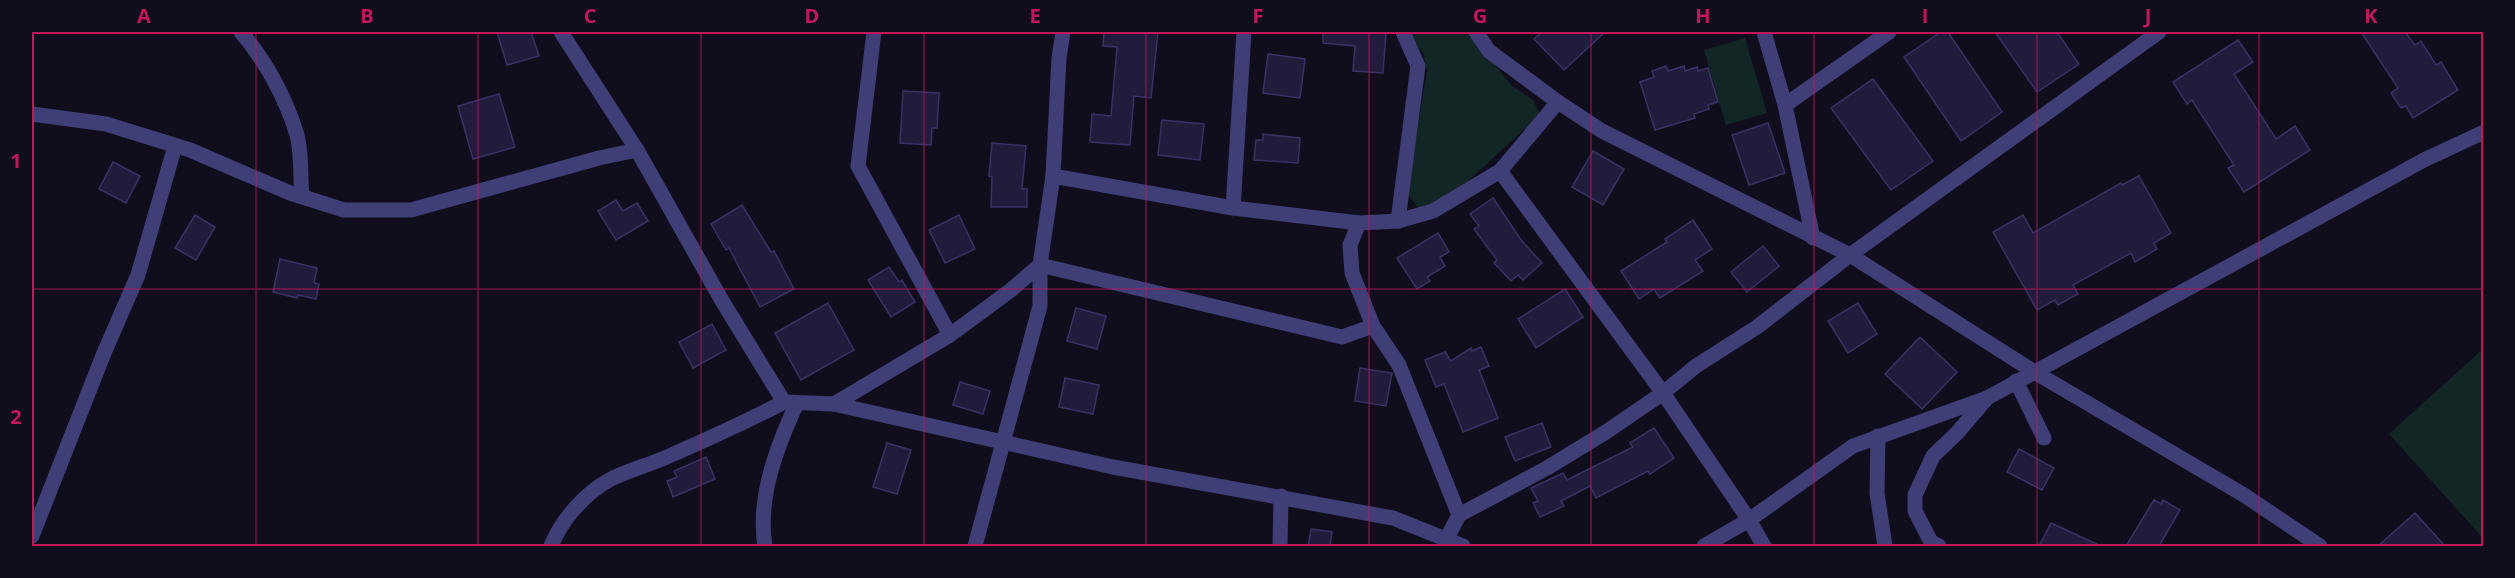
<svg xmlns="http://www.w3.org/2000/svg" width="2515" height="578" viewBox="0 0 2515 578" font-family="'Open Sans',sans-serif">
  <style>
    .green { fill: #122625 }
    .building { fill: #221c3c; stroke: #3a3165; stroke-width: 1.5 }
    .lines { fill: none; stroke-linecap: round; stroke-linejoin: round }
    .street { stroke: #3f3e77; stroke-width: 15 }
    .grid { fill: none; stroke: #c2185b; stroke-width: 1.5; stroke-opacity: 0.55 }
    .neatline { fill: none; stroke: #c2185b; stroke-width: 2 }
    .grid-label { font-size: 20px; text-anchor: middle; font-weight: bold; fill: #c2185b }
  </style>
  <rect width="100%" height="100%" fill="#100e1d"/>
  <g class="green">
    <polygon points="1409,32 1469,32 1512,86 1533,100 1540,115 1466,183 1426,207 1419,209 1408,194 1409,183 1427,70 1423,53"/>
    <polygon points="1745,38 1767,113 1726,125 1704,50"/>
    <polygon points="2483,349 2483,538 2389,434"/>
  </g>
  <g class="building">
    <polygon points="497,32 531,32 539,56 507,65"/>
    <polygon points="1104,32 1158,32 1151,98 1134,96 1130,145 1090,142 1092,114 1111,116 1117,47 1103,46"/>
    <polygon points="1323,32 1386,32 1383,73 1353,71 1355,46 1323,43"/>
    <polygon points="1542,32 1605,32 1564,70 1534,39"/>
    <polygon points="1941,32 1948,32 2002,112 1961,141 1904,57"/>
    <polygon points="1995,32 2057,32 2079,64 2037,92"/>
    <polygon points="2361,32 2405,32 2415,45 2421,41 2436,65 2441,62 2458,90 2413,118 2406,106 2401,108 2391,93 2398,88"/>
    <polygon points="2238,40 2253,62 2234,74 2276,139 2295,126 2310,150 2244,192 2228,168 2234,165 2192,100 2187,104 2173,82"/>
    <polygon points="1268,54 1305,59 1300,98 1263,93"/>
    <polygon points="1666,66 1668,71 1684,66 1685,71 1697,67 1698,71 1708,68 1718,102 1708,105 1709,109 1694,114 1695,118 1655,130 1640,82 1654,77 1652,71"/>
    <polygon points="1873,79 1933,161 1891,190 1831,108"/>
    <polygon points="903,91 939,93 937,128 932,128 931,145 900,143"/>
    <polygon points="499,94 515,147 473,159 458,106"/>
    <polygon points="1162,120 1204,124 1200,160 1158,155"/>
    <polygon points="1768,123 1785,173 1749,185 1732,135"/>
    <polygon points="1263,134 1300,138 1298,163 1254,160 1256,140 1263,140"/>
    <polygon points="992,143 1026,146 1022,189 1027,189 1027,207 991,207 992,177 989,176"/>
    <polygon points="1593,151 1624,169 1603,205 1572,187"/>
    <polygon points="113,162 140,176 126,203 99,189"/>
    <polygon points="2139,176 2171,233 2154,243 2157,249 2135,262 2131,253 2073,285 2078,294 2058,305 2055,300 2037,310 1993,232 2023,215 2033,233 2121,183 2122,185"/>
    <polygon points="1493,198 1521,240 1542,263 1523,280 1518,275 1511,281 1494,263 1497,260 1474,229 1479,226 1470,214"/>
    <polygon points="616,200 623,211 637,203 648,221 616,240 598,211"/>
    <polygon points="742,205 771,252 774,251 794,289 760,307 729,248 726,250 711,224"/>
    <polygon points="195,215 215,227 196,260 175,248"/>
    <polygon points="959,215 975,249 945,263 929,230"/>
    <polygon points="1693,220 1712,249 1695,260 1703,271 1660,298 1654,289 1639,299 1621,271 1667,242 1665,239"/>
    <polygon points="1438,233 1449,252 1440,257 1445,266 1427,277 1430,281 1417,289 1397,258"/>
    <polygon points="1763,246 1779,266 1747,292 1731,272"/>
    <polygon points="280,259 317,268 314,283 319,284 316,299 298,295 297,298 273,292"/>
    <polygon points="889,267 899,282 902,280 915,302 891,317 868,280"/>
    <polygon points="1565,289 1583,317 1536,348 1518,319"/>
    <polygon points="828,303 854,350 801,380 775,333"/>
    <polygon points="1858,303 1877,334 1848,353 1828,321"/>
    <polygon points="1076,308 1106,316 1097,349 1067,341"/>
    <polygon points="712,324 726,350 693,368 679,342"/>
    <polygon points="1920,337 1957,372 1922,409 1885,374"/>
    <polygon points="1481,347 1489,366 1479,370 1498,418 1463,432 1444,384 1436,387 1425,360 1445,352 1451,361 1471,348 1472,351"/>
    <polygon points="1360,368 1392,373 1386,406 1355,401"/>
    <polygon points="1065,378 1099,385 1093,414 1059,407"/>
    <polygon points="960,382 990,391 983,414 953,405"/>
    <polygon points="1542,423 1551,447 1515,461 1505,437"/>
    <polygon points="1654,428 1674,458 1650,474 1648,471 1596,498 1590,486 1561,501 1564,506 1540,517 1533,503 1538,501 1531,488 1563,473 1567,480 1633,447 1630,443"/>
    <polygon points="887,443 911,450 897,494 873,487"/>
    <polygon points="2019,449 2054,468 2042,490 2007,472"/>
    <polygon points="706,457 715,479 673,497 667,481 677,477 674,471"/>
    <polygon points="2154,500 2161,504 2163,500 2180,510 2159,546 2126,546"/>
    <polygon points="2415,513 2445,546 2378,546"/>
    <polygon points="2051,523 2101,546 2039,546"/>
    <polygon points="1311,529 1332,532 1330,546 1308,546"/>
  </g>
  <g class="lines">
    <g class="street">
      <path d="M241 32C265 60 286 98 297 135 302 153 300 177 302 196"/>
      <polyline points="561,32 637,150 721,299 784,402 834,404 1113,467 1393,518 1463,546"/>
      <polyline points="874,32 858,166 950,335"/>
      <polyline points="1476,32 1489,51 1558,102 1602,131 1850,255 2036,373 2244,495 2320,546"/>
      <polyline points="1764,32 1785,105 1813,238"/>
      <polyline points="1785,105 1889,32"/>
      <polyline points="32,114 106,124 190,150 290,193 344,210 411,210 599,158 637,150"/>
      <polyline points="1500,171 1663,393 1749,520 1764,546"/>
      <polyline points="1053,176 1233,208 1359,223 1398,221 1433,211 1500,171 1558,102"/>
      <polyline points="1233,208 1244,32"/>
      <polyline points="1398,221 1418,66 1403,32"/>
      <polyline points="1359,223 1350,245 1352,273 1373,326 1399,365 1459,515"/>
      <polyline points="2016,381 2044,438"/>
      <polyline points="834,404 950,335 1011,290 1040,265 1053,176 1059,58 1063,32"/>
      <polyline points="1878,436 1877,493 1885,546"/>
      <polyline points="32,536 104,353 138,275 175,146"/>
      <polyline points="1446,540 1459,515 1547,468 1606,432 1663,393 1696,366 1757,327 1850,255 2159,32"/>
      <path d="M551 546C562 519 585 493 611 479 629 470 649 465 667 457 706 440 746 422 784 402"/>
      <path d="M765 546C757 498 777 446 797 403"/>
      <polyline points="975,546 1040,306 1040,265 1342,337 1373,326"/>
      <polyline points="1280,546 1281,496"/>
      <polyline points="1704,546 1749,520 1853,446 1987,398 2424,160 2484,132"/>
      <polyline points="1939,546 1931,542 1915,511 1915,495 1933,456 1957,433 1987,398"/>
    </g>
  </g>
  <path class="grid" d="M256 32V546M478 32V546M701 32V546M924 32V546M1146 32V546M1369 32V546M1591 32V546M1814 32V546M2037 32V546M2259 32V546M32 289H2484"/>
  <rect width="2515" height="578" fill="none" stroke="#100e1d" stroke-width="66"/>
  <rect x="33" y="33" width="2449" height="512" class="neatline"/>
  <g class="grid-label">
    <text x="144" y="23">A</text>
    <text x="367" y="23">B</text>
    <text x="590" y="23">C</text>
    <text x="812" y="23">D</text>
    <text x="1035" y="23">E</text>
    <text x="1258" y="23">F</text>
    <text x="1480" y="23">G</text>
    <text x="1703" y="23">H</text>
    <text x="1925" y="23">I</text>
    <text x="2148" y="23">J</text>
    <text x="2371" y="23">K</text>
    <text x="16" y="168">1</text>
    <text x="16" y="424">2</text>
  </g>
</svg>
